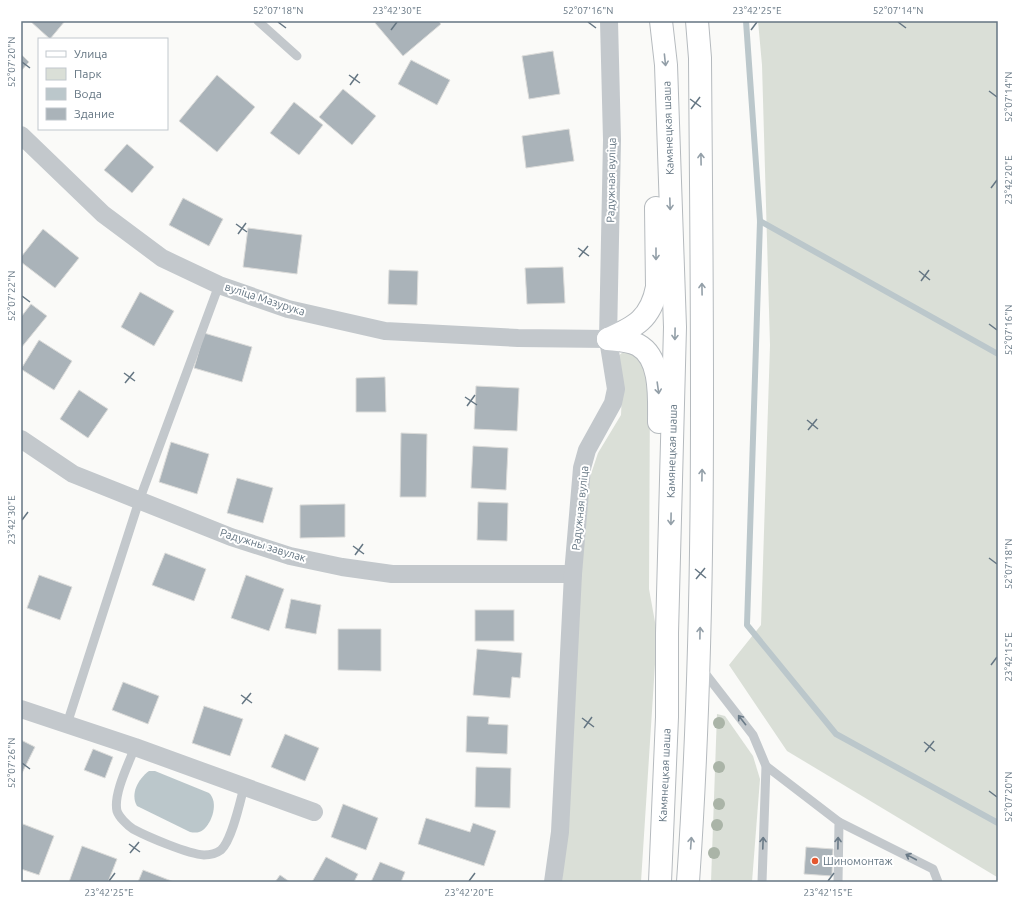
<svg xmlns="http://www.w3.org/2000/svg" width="1019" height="903" viewBox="0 0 1019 903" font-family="Ubuntu,sans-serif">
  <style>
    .green { fill: #dadfd7 }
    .water { fill: #bbc7cb }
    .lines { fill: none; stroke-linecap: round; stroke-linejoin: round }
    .stream { stroke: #bbc7cb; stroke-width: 6 }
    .building { fill: #aab3b9; stroke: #dcdcda }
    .primary-casing { stroke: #b5babe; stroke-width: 24 }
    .service { stroke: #c3c8cc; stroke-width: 9 }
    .minor { stroke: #c3c8cc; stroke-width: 18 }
    .primary { stroke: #fff; stroke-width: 22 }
    .tree { fill: #aab4a7 }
    .oneway { stroke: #939fa8 }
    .oneway2 { stroke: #6a7a87 }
    .ticks { fill: none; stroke: #657683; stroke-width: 1.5 }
    .poi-dot { fill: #e4572e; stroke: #fff; stroke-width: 1.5 }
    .labels { text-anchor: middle; stroke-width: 4; stroke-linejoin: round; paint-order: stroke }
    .street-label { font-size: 11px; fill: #657683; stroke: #fff }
    .poi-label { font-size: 11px; fill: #657683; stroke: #fff; text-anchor: start }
    .neatline { fill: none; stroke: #657683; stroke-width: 1.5 }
    .ticks-label { font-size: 10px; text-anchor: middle; fill: #657683 }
  </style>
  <rect width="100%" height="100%" fill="#fafaf8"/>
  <g class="green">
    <polygon points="758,21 998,21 998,882 996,882 997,877 787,751 729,665 761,625 770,345 762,65"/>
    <polygon points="623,352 630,352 640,355 650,389 649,589 657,633 641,882 562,882 568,718 590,477 598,453 621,415 622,392 616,358"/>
    <polygon points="717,714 725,716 753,756 760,779 752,882 711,882"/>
  </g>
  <path class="water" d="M149 771H155L209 793C219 802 212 823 203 830 199 833 195 833 190 832L137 806C130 794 138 779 149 771Z"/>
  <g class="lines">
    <g class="stream">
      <polyline points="746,21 760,221 747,625 836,734 998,823"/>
      <polyline points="760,221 998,354"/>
    </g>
  </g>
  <g class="building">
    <polygon points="30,21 65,21 50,39"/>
    <polygon points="378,21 438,21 441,24 403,56 375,23"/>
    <polygon points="553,51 560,94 529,99 522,56"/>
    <polygon points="21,54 29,62 21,71"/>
    <polygon points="411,60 450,80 437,105 398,84"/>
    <polygon points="217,75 255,107 217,152 179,121"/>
    <polygon points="343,89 376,116 352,145 319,117"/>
    <polygon points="294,102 323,125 299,155 270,133"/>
    <polygon points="569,129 574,161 526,168 522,136"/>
    <polygon points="127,144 154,167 132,193 104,170"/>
    <polygon points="183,198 223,219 209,246 169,225"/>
    <polygon points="248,228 302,235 297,274 243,267"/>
    <polygon points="43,229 79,258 55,288 21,262 21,257"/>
    <polygon points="563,267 565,303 527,304 525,268"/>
    <polygon points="389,270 418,271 417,305 388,304"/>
    <polygon points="140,292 174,311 154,346 121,327"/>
    <polygon points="31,304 47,316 21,348 21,317"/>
    <polygon points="204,333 252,347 242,382 194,368"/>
    <polygon points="39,340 72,361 54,390 21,369"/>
    <polygon points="385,377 386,412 356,412 356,378"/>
    <polygon points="476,386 519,388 517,431 474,429"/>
    <polygon points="79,390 108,409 88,438 60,419"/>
    <polygon points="401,433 427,434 426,497 400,497"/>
    <polygon points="171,442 209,454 197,494 159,482"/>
    <polygon points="473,446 508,448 506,490 471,488"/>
    <polygon points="237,478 273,488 263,523 227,513"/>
    <polygon points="478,502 508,503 507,541 477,540"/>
    <polygon points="345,504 345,537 300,538 300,505"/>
    <polygon points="165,553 206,569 194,601 152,585"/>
    <polygon points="39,575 72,587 60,620 27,608"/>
    <polygon points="246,575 284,589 269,631 231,618"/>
    <polygon points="291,599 321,605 316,634 285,628"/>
    <rect x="475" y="610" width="39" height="31"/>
    <polygon points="338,629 381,629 381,671 338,670"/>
    <polygon points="477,649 522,653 520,678 512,677 510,698 473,695"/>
    <polygon points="123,682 159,696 148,724 112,710"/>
    <polygon points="204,706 243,719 230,756 192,743"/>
    <polygon points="467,716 489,717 488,724 508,725 507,754 466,752"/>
    <polygon points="285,734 319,748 305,781 271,767"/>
    <polygon points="21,740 35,747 21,775"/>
    <polygon points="93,749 113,757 105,778 84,770"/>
    <polygon points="476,767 511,768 510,808 475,807"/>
    <polygon points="343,804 378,818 366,850 331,837"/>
    <polygon points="426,818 470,832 473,823 496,831 484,866 418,844"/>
    <polygon points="23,824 54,836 39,875 21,869 21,829"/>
    <polygon points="82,846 117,859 108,882 69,882"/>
    <polygon points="806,847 833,849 832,876 804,874"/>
    <polygon points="326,857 358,874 354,882 312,882"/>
    <polygon points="380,862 405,872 401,882 371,882"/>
    <polygon points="143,870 174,882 138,882"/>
    <polygon points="280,875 290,882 275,882"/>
  </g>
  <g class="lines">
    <g class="primary-casing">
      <g id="primary">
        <path d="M608 339C618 340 629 340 638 345 662 358 659 398 659 422"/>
        <path d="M608 339C635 327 651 319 657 287L656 208"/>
        <path id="s1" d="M660 882 667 717V633L675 327 666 65 661 21"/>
        <path d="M688 882C707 608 702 333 700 58L697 21"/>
      </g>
    </g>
    <g class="service">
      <polyline points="258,21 297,56"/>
      <polyline points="701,668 753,735 766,766 762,882"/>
      <polyline points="67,724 139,501 219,285"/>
      <path d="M135 747C129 763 113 794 117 811 119 817 127 825 133 829 148 837 188 854 204 855 210 855 217 853 221 850 232 840 240 802 244 787"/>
      <polyline points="766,766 839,822 838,882"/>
      <polyline points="839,822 933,869 938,882"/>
    </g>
    <g class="minor">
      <polyline points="21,135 103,214 162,258 219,285 288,309 385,331 518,338 608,339"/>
      <polyline points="21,439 73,474 231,537 290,556 342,567 392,574 573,574"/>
      <polyline points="21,709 135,747 314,812"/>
      <polyline points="553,882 560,832 573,574 582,468 587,450 613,403 616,389 608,339 612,140 609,21"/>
    </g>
    <use href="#primary" class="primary"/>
  </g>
  <g class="tree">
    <circle cx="719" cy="723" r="6"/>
    <circle cx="719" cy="767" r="6"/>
    <circle cx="719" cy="804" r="6"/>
    <circle cx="717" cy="825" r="6"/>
    <circle cx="714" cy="853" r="6"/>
  </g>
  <defs><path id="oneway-shaft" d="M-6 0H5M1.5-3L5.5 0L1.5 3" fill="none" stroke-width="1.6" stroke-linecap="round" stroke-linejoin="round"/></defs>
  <g class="oneway">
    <use href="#oneway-shaft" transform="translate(665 60) rotate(84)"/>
    <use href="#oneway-shaft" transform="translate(701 159) rotate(-91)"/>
    <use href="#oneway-shaft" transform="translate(670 204) rotate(88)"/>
    <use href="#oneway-shaft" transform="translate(656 254) rotate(90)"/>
    <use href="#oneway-shaft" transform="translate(702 289) rotate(-91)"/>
    <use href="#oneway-shaft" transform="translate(675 334) rotate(91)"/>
    <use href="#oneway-shaft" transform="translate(658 388) rotate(82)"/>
    <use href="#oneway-shaft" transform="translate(702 475) rotate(-89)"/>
    <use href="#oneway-shaft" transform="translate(671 519) rotate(91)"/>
    <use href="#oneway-shaft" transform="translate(700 633) rotate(-89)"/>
    <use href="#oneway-shaft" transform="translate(691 843) rotate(-86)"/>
  </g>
  <g class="oneway2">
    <use href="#oneway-shaft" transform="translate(742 720) rotate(-128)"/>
    <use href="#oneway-shaft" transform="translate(763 843) rotate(-88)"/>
    <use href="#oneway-shaft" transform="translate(838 843) rotate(-89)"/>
    <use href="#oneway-shaft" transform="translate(911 857) rotate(-152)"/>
  </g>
  <path class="ticks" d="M278 22 286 28M588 22 596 28M898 22 906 28M391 30 397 22M751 30 757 22M22 62 30 68M349 75 360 83M350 85 358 74M989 91 997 97M690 99 701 107M691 109 700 97M991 188 997 180M236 224 247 232M238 234 246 223M578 248 589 256M579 257 588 246M919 271 930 280M921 281 929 270M22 296 30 302M989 324 997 330M124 373 135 381M125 383 134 372M465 397 477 405M467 406 475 395M807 420 818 429M808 430 817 419M22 520 28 512M353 546 364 554M355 555 363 544M989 558 997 564M695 569 706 578M696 579 705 568M991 665 997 657M241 695 252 703M242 704 251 693M582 718 594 727M584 728 592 717M924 742 935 751M925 752 934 741M22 763 30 769M989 791 997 797M129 844 140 852M130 853 139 842M109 881 115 873M469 881 475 873M828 881 834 873"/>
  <circle class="poi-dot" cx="815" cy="861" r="4"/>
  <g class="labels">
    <g class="street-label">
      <text transform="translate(668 128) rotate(-92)" y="4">Камянецкая шаша</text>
      <text transform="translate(611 180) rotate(-89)" y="4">Радужная вуліца</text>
      <text transform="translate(265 299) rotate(18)" y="4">вуліца Мазурука</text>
      <text dy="4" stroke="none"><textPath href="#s1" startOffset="431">Камянецкая шаша</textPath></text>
      <text transform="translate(580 508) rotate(-84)" y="4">Радужная вуліца</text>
      <text transform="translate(263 545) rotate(17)" y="4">Радужны завулак</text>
      <text dy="4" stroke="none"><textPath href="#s1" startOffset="107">Камянецкая шаша</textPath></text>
    </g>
    <g class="poi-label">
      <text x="823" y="865">Шиномонтаж</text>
    </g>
  </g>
  <rect width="1019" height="903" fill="none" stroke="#ffffff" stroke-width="44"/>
  <rect x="38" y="38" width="130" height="92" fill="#ffffff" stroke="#c1c8cd"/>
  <rect x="46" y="51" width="20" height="6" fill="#ffffff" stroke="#c1c8cd"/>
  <text x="74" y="58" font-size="12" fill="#657683">Улица</text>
  <rect x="46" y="68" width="20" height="12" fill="#dadfd7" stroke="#c1c8cd"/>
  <text x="74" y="78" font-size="12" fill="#657683">Парк</text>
  <rect x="46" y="88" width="20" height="12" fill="#bbc7cb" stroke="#c1c8cd"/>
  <text x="74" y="98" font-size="12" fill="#657683">Вода</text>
  <rect x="46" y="108" width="20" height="12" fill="#aab3b9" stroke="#c1c8cd"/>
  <text x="74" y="118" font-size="12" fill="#657683">Здание</text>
  <rect x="22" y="22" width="975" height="859" class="neatline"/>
  <g class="ticks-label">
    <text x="278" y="14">52°07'18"N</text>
    <text x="397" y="14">23°42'30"E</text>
    <text x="588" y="14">52°07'16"N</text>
    <text x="757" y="14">23°42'25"E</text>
    <text x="898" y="14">52°07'14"N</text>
    <text transform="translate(11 62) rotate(-90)" y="4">52°07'20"N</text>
    <text transform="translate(1008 97) rotate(-90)" y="4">52°07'14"N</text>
    <text transform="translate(1008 180) rotate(-90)" y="4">23°42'20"E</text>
    <text transform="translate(11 296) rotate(-90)" y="4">52°07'22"N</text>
    <text transform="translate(1008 330) rotate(-90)" y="4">52°07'16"N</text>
    <text transform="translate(11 520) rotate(-90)" y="4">23°42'30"E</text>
    <text transform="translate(1008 564) rotate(-90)" y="4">52°07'18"N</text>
    <text transform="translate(1008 657) rotate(-90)" y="4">23°42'15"E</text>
    <text transform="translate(11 763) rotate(-90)" y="4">52°07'26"N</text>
    <text transform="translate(1008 797) rotate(-90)" y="4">52°07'20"N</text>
    <text x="109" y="896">23°42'25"E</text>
    <text x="469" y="896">23°42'20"E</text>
    <text x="828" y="896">23°42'15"E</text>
  </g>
</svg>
